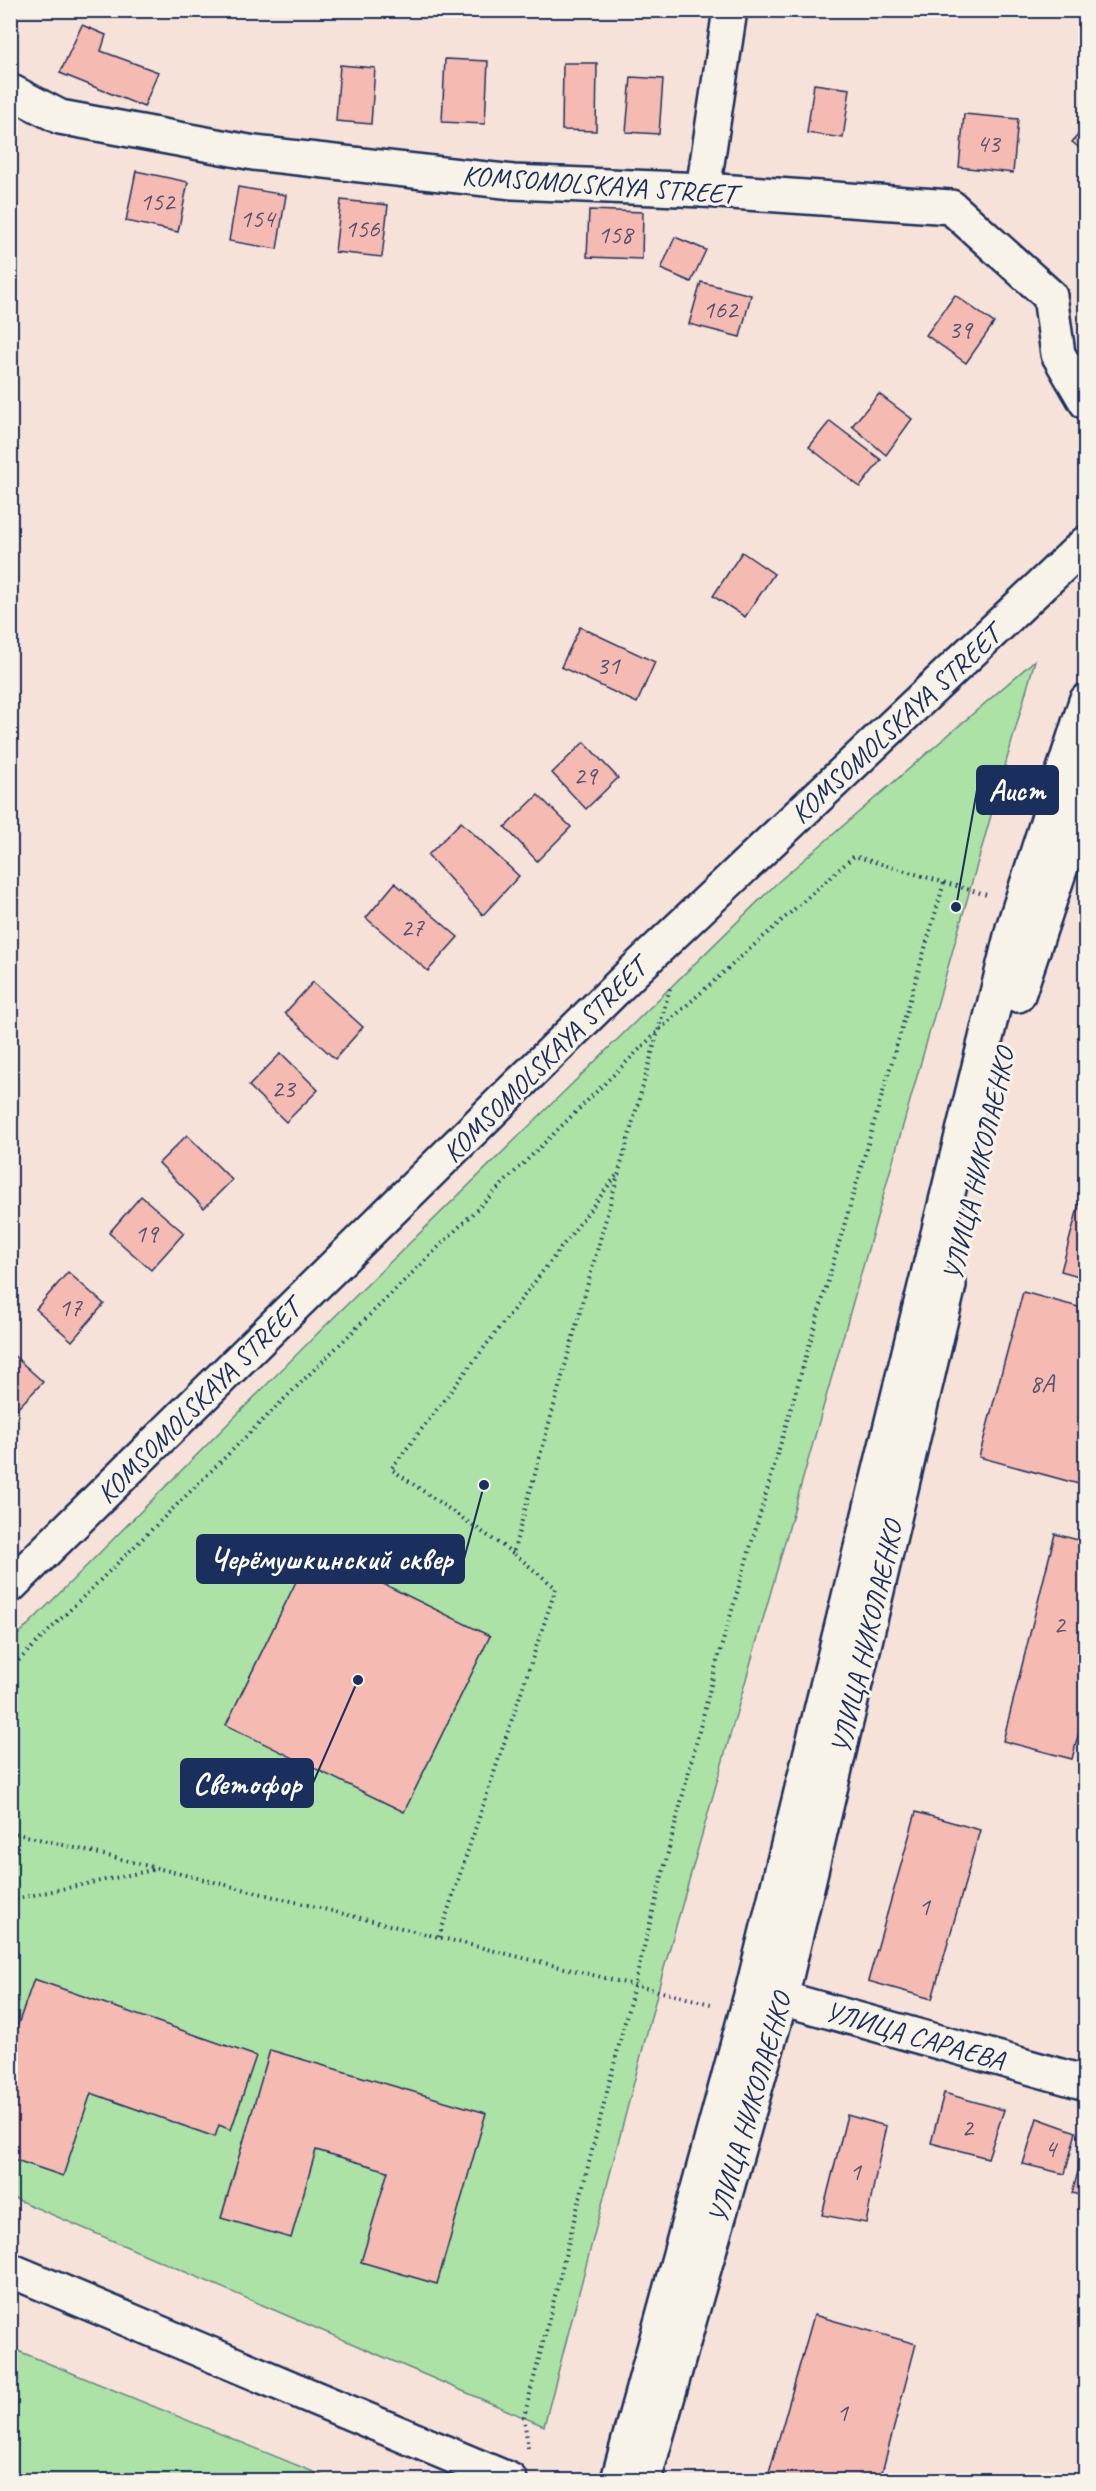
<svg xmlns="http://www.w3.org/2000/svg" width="1096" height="2491" viewBox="0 0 1096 2491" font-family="Caveat,sans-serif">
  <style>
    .green { fill: #ace2a6; stroke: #648882; stroke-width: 1.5 }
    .building { fill: #f5bab1; stroke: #1b2f5e; stroke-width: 1.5 }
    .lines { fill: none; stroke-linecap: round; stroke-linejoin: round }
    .minor-casing { stroke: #1b2f5e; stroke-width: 38 }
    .major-casing { stroke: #1b2f5e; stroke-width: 38 }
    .path { stroke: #1b2f5e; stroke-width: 4; stroke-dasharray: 1.5 4.5; stroke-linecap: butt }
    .minor { stroke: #f7f3e8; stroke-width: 33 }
    .major { stroke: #f7f3e8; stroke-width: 33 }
    .labels { text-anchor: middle; stroke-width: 6; stroke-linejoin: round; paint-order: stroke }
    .number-label { font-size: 26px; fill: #525273 }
    .street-label { font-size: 28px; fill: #1b2f5e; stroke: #f7f3e8 }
    .leader { fill: none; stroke: #1b2f5e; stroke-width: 2 }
    .callout-dot { fill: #1b2f5e; stroke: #f7f3e8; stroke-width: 2 }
    .callout { fill: #1b2f5e; stroke: #1b2f5e; stroke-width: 2 }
    .callout-label { font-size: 30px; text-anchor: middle; font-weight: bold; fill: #fff }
  </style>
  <rect width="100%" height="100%" fill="#f6e2d8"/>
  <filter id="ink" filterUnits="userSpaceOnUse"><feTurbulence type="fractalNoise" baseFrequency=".0167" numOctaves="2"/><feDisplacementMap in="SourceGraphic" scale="12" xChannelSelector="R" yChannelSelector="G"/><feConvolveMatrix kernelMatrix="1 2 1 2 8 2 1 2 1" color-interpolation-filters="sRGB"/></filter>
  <g filter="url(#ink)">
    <g class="green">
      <polygon points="1035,660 661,1979 544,2426 11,2197 11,1642 323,1328 778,882"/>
      <polygon points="11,2348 333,2480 11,2480"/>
    </g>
    <g class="building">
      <polygon points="82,25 106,35 101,51 158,72 144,107 60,73"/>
      <polygon points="445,59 488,61 485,124 442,122"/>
      <polygon points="563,63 597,63 596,131 562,130"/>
      <polygon points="340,65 375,68 371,124 336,121"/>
      <polygon points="631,77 663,79 659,134 626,132"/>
      <polygon points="814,84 850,89 843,138 807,133"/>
      <polygon points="964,114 1018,119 1013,173 959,167"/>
      <polygon points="1086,126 1086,153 1072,142"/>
      <polygon points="136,171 188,182 178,232 126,221"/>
      <polygon points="238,187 286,195 277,249 229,241"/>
      <polygon points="341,200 388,205 382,257 335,252"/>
      <polygon points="589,210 643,212 642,259 587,257"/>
      <polygon points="675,237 706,250 691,282 661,269"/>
      <polygon points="701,282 751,295 740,337 689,324"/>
      <polygon points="955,295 994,323 966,363 926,335"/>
      <polygon points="879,394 912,419 886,455 852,426"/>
      <polygon points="830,421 881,460 860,487 809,447"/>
      <polygon points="742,552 774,574 745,617 713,596"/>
      <polygon points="580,627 655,662 637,703 561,667"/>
      <polygon points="584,742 618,778 586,809 552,773"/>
      <polygon points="538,795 571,827 537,861 505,827"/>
      <polygon points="461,822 519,876 483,915 428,855"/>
      <polygon points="395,883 458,937 428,971 366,918"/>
      <polygon points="313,982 363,1027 335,1059 285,1013"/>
      <polygon points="281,1053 318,1090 286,1122 249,1086"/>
      <polygon points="187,1135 232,1180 204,1208 159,1163"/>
      <polygon points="1086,1178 1086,1278 1061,1271"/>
      <polygon points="141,1196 184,1233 151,1270 109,1233"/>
      <polygon points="68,1272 104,1304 72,1341 36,1309"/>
      <polygon points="1023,1292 1086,1309 1086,1486 979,1457"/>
      <polygon points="10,1352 43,1382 15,1411 10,1406"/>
      <polygon points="1055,1534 1086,1542 1086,1705 1072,1759 1003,1741"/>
      <polygon points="312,1549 490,1636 404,1812 226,1725"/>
      <polygon points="916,1812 980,1830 932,1999 868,1981"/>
      <polygon points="34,1979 256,2056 231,2130 219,2125 215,2137 91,2093 63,2176 10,2158 10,2047"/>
      <polygon points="270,2050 486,2113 437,2284 361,2262 388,2171 316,2150 291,2238 221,2218"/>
      <polygon points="944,2093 1004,2110 988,2158 931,2143"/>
      <polygon points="847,2115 886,2126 866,2223 822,2215"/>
      <polygon points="1037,2118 1076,2132 1065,2174 1023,2164"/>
      <polygon points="1086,2144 1086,2197 1072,2193"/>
      <polygon points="814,2315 916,2344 880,2480 767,2480"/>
    </g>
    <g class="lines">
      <g class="minor-casing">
        <g id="minor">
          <polyline points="10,91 60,117 254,153 513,182 703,190 951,207 1050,296 1058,354 1086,402"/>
          <polyline points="703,190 730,10"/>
          <polyline points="10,1586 636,969 1086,543"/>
          <polyline points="756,2008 781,1998 1086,2083"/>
          <polyline points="10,2270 510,2480"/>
        </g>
      </g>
      <g class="major-casing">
        <g id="major">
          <polyline points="1018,995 1086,792"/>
          <polyline points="618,2480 753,1988 1013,928 1086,701"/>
          <polyline points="644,2480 781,1998 949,1285"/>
        </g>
      </g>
      <g class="path">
        <polyline points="513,1553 391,1469 616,1176"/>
        <polyline points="10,1669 658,1031 854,856 987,895"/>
        <polyline points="10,1832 711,2004"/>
        <polyline points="10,1900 157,1869"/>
        <polyline points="439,1937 556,1588 513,1553 670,988"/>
        <polyline points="528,2448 524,2417 716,1665 944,883"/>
      </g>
      <use href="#minor" class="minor"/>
      <use href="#major" class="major"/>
    </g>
  </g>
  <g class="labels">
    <g class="number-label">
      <text x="988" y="152">43</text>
      <text x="157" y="210">152</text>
      <text x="257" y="227">154</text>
      <text x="362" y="237">156</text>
      <text x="615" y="243">158</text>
      <text x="720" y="318">162</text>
      <text x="960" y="338">39</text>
      <text x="608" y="674">31</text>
      <text x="585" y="784">29</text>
      <text x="412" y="936">27</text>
      <text x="283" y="1097">23</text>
      <text x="146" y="1242">19</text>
      <text x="70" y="1316">17</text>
      <text x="1042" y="1392">8А</text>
      <text x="1059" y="1633">2</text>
      <text x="924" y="1915">1</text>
      <text x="967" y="2136">2</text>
      <text x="1050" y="2157">4</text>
      <text x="855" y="2180">1</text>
      <text x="842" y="2421">1</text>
    </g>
    <g class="street-label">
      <text transform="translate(599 184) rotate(4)" y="10">KOMSOMOLSKAYA STREET</text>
      <text transform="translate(895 724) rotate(-43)" y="10">KOMSOMOLSKAYA STREET</text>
      <text transform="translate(544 1060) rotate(-45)" y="10">KOMSOMOLSKAYA STREET</text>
      <text transform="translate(978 1164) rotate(-77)" y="10">УЛИЦА НИКОЛАЕНКО</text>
      <text transform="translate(198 1401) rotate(-45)" y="10">KOMSOMOLSKAYA STREET</text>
      <text transform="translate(866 1637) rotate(-77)" y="10">УЛИЦА НИКОЛАЕНКО</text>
      <text transform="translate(915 2035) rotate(16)" y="10">УЛИЦА САРАЕВА</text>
      <text transform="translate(749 2108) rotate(-74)" y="10">УЛИЦА НИКОЛАЕНКО</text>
    </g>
  </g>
  <path class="leader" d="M956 907L977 790M484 1485L464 1559M358 1680L313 1783"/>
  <g class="callout-dot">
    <circle cx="956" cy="907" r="6"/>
    <circle cx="484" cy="1485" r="6"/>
    <circle cx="358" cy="1680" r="6"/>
  </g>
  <g class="callout">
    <rect x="977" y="766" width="81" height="48" rx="6"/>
    <rect x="197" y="1535" width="267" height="48" rx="6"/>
    <rect x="181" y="1759" width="132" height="48" rx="6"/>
  </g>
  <g class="callout-label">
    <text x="1017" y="800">Аист</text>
    <text x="331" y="1569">Черёмушкинский сквер</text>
    <text x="247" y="1794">Светофор</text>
  </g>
  <rect width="1096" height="2491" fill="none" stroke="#f7f3e8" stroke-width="36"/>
  <rect x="18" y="18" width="1060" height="2455" fill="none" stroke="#1b2f5e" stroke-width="2" filter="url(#ink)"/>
</svg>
